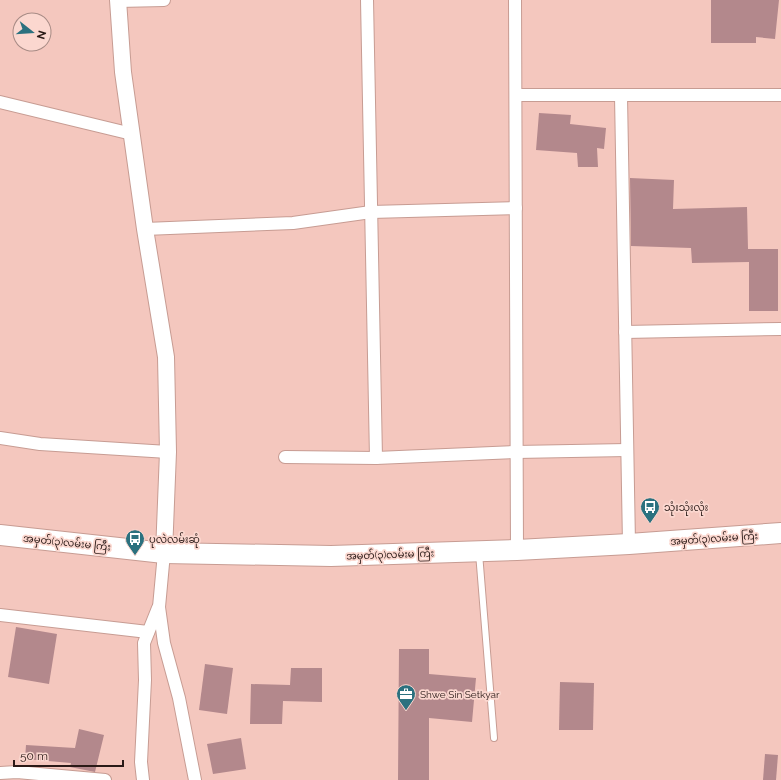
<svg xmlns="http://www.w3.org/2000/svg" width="781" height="780" viewBox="0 0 781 780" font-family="Raleway,'Noto Sans Myanmar',sans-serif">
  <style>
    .building { fill: #b3888c }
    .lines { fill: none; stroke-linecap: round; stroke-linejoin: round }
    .service-casing { stroke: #c79c93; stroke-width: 8 }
    .minor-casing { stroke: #c79c93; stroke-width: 14 }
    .tertiary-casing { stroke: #c79c93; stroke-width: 18 }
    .primary-casing { stroke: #c79c93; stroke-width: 22 }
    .service { stroke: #fff; stroke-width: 6 }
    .minor { stroke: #fff; stroke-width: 12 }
    .tertiary { stroke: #fff; stroke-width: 16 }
    .primary { stroke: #fff; stroke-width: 20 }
    .labels { text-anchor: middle; stroke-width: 3.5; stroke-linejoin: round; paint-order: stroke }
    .poi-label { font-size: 10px; fill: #2a1a17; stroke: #fbd7cf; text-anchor: start }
    .street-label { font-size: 10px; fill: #2a1a17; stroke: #fbd7cf }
  </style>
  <rect width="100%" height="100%" fill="#f4c7be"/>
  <g class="building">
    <polygon points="711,0 779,0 775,39 756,37 756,43 711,43"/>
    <polygon points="539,113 571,115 570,124 606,128 604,149 597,148 598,167 578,167 577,153 536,150"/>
    <polygon points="630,178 674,180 673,209 747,207 748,249 778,249 778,311 749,311 749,262 692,263 691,248 631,246"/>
    <polygon points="16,627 57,634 49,684 8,677"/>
    <polygon points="399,649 429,649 429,674 476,678 472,722 429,718 429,780 398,780"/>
    <polygon points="205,664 233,668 227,714 199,710"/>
    <polygon points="291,668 322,668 322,702 283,701 282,724 250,724 251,684 290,685"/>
    <polygon points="560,682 594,683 593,730 559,730"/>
    <polygon points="79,729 104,735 95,772 70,767 71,763 25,759 26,745 75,748"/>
    <polygon points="241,738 246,769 213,774 207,744"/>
    <polygon points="765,754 778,755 776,780 763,780"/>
  </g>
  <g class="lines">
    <g class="service-casing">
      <polyline id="service" points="479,553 494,738"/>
    </g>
    <g class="minor-casing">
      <g id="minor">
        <polyline points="367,0 376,458"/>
        <polyline points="515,0 517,550"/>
        <polyline points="118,1 164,0"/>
        <polyline points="516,95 781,95"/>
        <polyline points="621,96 629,544"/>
        <polyline points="0,102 132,134"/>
        <polyline points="145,229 293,223 371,212 516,208"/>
        <polyline points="625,332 781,329"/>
        <polyline points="0,438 40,444 168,452"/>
        <polyline points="285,457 376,458 516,452 627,450"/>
        <polyline points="164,553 159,607 164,643 179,698 195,780"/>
        <polyline points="0,615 148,632"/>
        <polyline points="0,773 17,772 105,780"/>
        <polyline points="143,780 141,762 145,680 144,643 158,608"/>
      </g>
    </g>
    <g class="tertiary-casing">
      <polyline id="tertiary" points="118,0 123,72 145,229 166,357 168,452 164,553"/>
    </g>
    <g class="primary-casing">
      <polyline id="primary" points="0,535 164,553 331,556 517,550 629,544 781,533"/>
    </g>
    <use href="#service" class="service"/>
    <use href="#minor" class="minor"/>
    <use href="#tertiary" class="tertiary"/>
    <use href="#primary" class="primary"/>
  </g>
  <defs>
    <g id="bus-pin" transform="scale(1)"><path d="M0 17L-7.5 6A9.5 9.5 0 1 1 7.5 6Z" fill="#2b717f" stroke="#fbd7cf"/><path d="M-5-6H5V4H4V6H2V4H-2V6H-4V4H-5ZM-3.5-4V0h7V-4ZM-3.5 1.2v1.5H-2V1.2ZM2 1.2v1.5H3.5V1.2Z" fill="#fff"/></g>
    <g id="office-pin" transform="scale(1)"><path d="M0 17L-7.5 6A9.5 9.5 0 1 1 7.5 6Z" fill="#2b717f" stroke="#fbd7cf"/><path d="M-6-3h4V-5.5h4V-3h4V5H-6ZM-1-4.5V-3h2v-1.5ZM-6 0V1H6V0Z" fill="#fff"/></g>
  </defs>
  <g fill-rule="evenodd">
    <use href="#bus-pin" x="650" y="507"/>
    <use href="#bus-pin" x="135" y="539"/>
    <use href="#office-pin" x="406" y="694"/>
  </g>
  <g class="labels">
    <g class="poi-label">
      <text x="664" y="511">သုံးသုံးလုံး</text>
      <text x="149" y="543">ပုလဲလမ်းဆုံ</text>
      <text x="420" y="698">Shwe Sin Setkyar</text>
    </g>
    <g class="street-label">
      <text transform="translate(714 538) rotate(-4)" y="4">အမှတ်(၃)လမ်းမ ကြီး</text>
      <text transform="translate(67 542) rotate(6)" y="4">အမှတ်(၃)လမ်းမ ကြီး</text>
      <text transform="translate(390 554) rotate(-2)" y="4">အမှတ်(၃)လမ်းမ ကြီး</text>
    </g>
  </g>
  <g transform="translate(32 32) rotate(107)"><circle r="19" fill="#fbd7cf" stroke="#a78b85"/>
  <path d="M0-3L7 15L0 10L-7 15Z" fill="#2b717f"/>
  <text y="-6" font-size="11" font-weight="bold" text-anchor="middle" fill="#2a1a17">N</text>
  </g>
  <path d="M14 760v6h109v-6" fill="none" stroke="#2a1a17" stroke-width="2"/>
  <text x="20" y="760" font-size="12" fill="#2a1a17" stroke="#fbd7cf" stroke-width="3" paint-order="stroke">50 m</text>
</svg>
